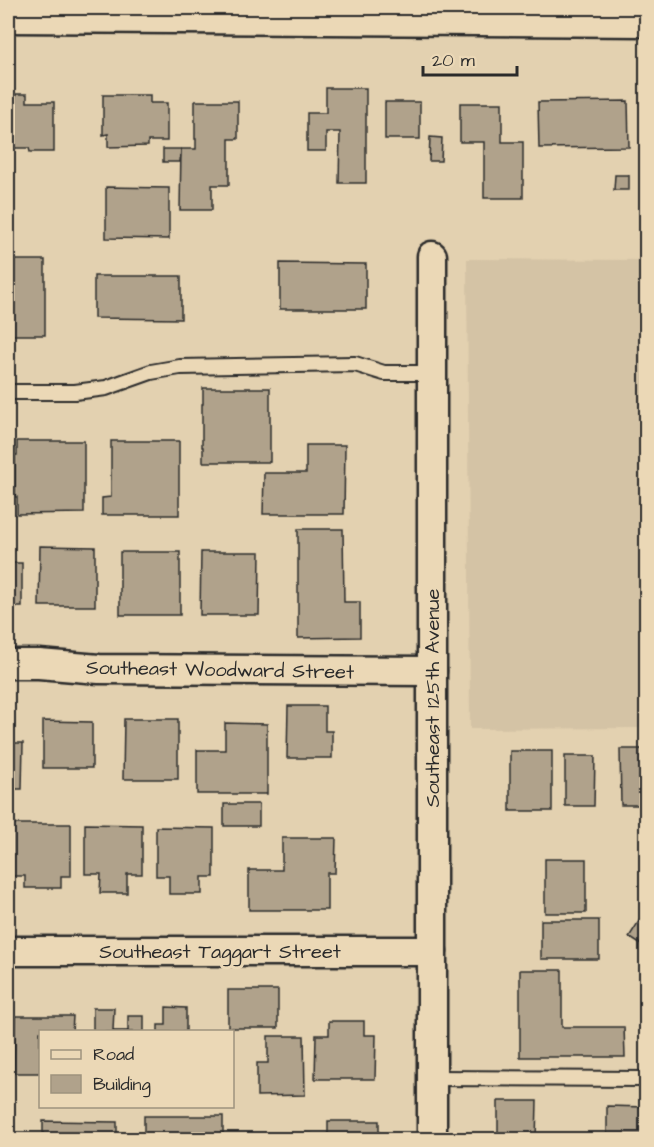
<svg xmlns="http://www.w3.org/2000/svg" width="654" height="1147" viewBox="0 0 654 1147" font-family="'Architects Daughter',sans-serif">
  <style>
    .built { fill: #d4c3a5 }
    .building { fill: #b0a28b; stroke: #2b2b2b; stroke-width: 1.5 }
    .lines { fill: none; stroke-linecap: round; stroke-linejoin: round }
    .lane-casing { stroke: #2b2b2b; stroke-width: 18 }
    .street-casing { stroke: #2b2b2b; stroke-width: 33 }
    .lane { stroke: #ebd8b6; stroke-width: 14 }
    .street { stroke: #ebd8b6; stroke-width: 28 }
    .labels { text-anchor: middle; stroke-width: 6; stroke-linejoin: round; paint-order: stroke }
    .street-label { font-size: 20px; fill: #2b2b2b; stroke: #ebd8b6 }
  </style>
  <rect width="100%" height="100%" fill="#e3d1b0"/>
  <filter id="ink" filterUnits="userSpaceOnUse"><feTurbulence type="fractalNoise" baseFrequency=".0167" numOctaves="2"/><feDisplacementMap in="SourceGraphic" scale="12" xChannelSelector="R" yChannelSelector="G"/><feConvolveMatrix kernelMatrix="1 2 1 2 8 2 1 2 1" color-interpolation-filters="sRGB"/></filter>
  <g filter="url(#ink)">
    <polygon class="built" points="467,259 646,260 646,728 470,729"/>
    <g class="building">
      <polygon points="326,88 366,88 366,183 339,183 340,132 326,132 326,151 307,151 307,113 326,113"/>
      <polygon points="16,94 27,94 27,102 54,102 54,152 30,152 29,148 8,148 8,100 15,101"/>
      <polygon points="103,95 150,95 150,103 167,103 167,141 148,141 148,146 108,147 108,134 103,135"/>
      <polygon points="195,101 238,101 238,139 229,139 229,185 212,185 212,210 180,210 181,149 196,149 196,139 195,139"/>
      <polygon points="628,101 629,147 539,148 538,102"/>
      <rect x="385" y="102" width="35" height="37"/>
      <polygon points="460,103 502,103 502,142 523,142 523,198 484,198 484,142 460,142"/>
      <polygon points="430,137 442,138 441,161 429,161"/>
      <polygon points="163,149 181,149 180,162 163,162"/>
      <polygon points="615,175 629,175 629,190 614,190"/>
      <polygon points="106,187 169,188 169,239 106,238"/>
      <rect x="8" y="260" width="37" height="75"/>
      <polygon points="280,263 366,264 366,309 280,309"/>
      <polygon points="94,276 181,276 181,319 94,318"/>
      <polygon points="203,388 270,388 270,462 203,462 203,447 202,447 202,404 203,404"/>
      <polygon points="17,441 84,441 84,513 17,514 17,497 15,497 15,455 17,455"/>
      <polygon points="111,441 179,441 179,515 102,515 102,498 111,497"/>
      <polygon points="306,445 345,445 344,514 263,514 264,473 306,473"/>
      <polygon points="298,529 343,529 344,602 360,602 360,637 298,638"/>
      <polygon points="40,546 95,547 95,606 39,606"/>
      <rect x="120" y="552" width="60" height="63"/>
      <polygon points="201,552 260,552 259,615 200,615"/>
      <rect x="8" y="563" width="14" height="44"/>
      <polygon points="288,706 325,706 325,731 332,731 332,758 287,758"/>
      <polygon points="124,719 178,719 178,779 123,779"/>
      <polygon points="43,721 92,722 92,768 43,768"/>
      <polygon points="225,723 267,724 267,794 197,794 197,750 225,750"/>
      <polygon points="8,743 23,743 22,789 8,789"/>
      <polygon points="620,749 646,749 646,805 621,805"/>
      <rect x="510" y="751" width="42" height="60"/>
      <polygon points="565,756 595,756 594,806 565,806"/>
      <rect x="224" y="804" width="35" height="22"/>
      <polygon points="11,824 71,824 71,876 61,876 61,888 25,888 25,876 11,876"/>
      <polygon points="85,824 142,825 142,874 127,874 127,893 100,893 101,874 85,874"/>
      <polygon points="156,827 214,828 214,877 202,877 202,894 169,894 169,876 156,876"/>
      <polygon points="282,838 336,838 335,873 327,873 327,910 249,910 249,870 282,870"/>
      <rect x="545" y="859" width="41" height="54"/>
      <polygon points="646,910 646,948 629,937"/>
      <rect x="541" y="920" width="58" height="39"/>
      <polygon points="520,970 562,970 562,1027 624,1027 625,1057 520,1057"/>
      <rect x="228" y="990" width="50" height="38"/>
      <polygon points="166,1007 186,1008 186,1032 158,1032 158,1025 166,1025"/>
      <polygon points="93,1008 114,1008 113,1031 128,1031 128,1016 144,1016 144,1032 93,1032"/>
      <polygon points="15,1016 73,1016 72,1032 40,1032 40,1073 14,1073"/>
      <polygon points="329,1021 364,1021 364,1035 376,1035 375,1079 315,1079 316,1035 329,1035"/>
      <polygon points="268,1036 304,1036 305,1095 257,1096 257,1063 268,1063"/>
      <polygon points="498,1101 537,1101 536,1140 498,1140"/>
      <rect x="8" y="1103" width="3" height="37"/>
      <polygon points="607,1106 646,1107 646,1140 607,1140"/>
      <rect x="144" y="1116" width="79" height="24"/>
      <polygon points="43,1121 117,1122 117,1140 43,1140"/>
      <rect x="328" y="1121" width="51" height="19"/>
      <rect x="259" y="1134" width="53" height="6"/>
    </g>
    <g class="lines">
      <g class="lane-casing">
        <g id="lane">
          <polyline points="8,392 75,392 106,388 151,372 180,367 355,364 384,373 432,373"/>
          <polyline points="432,1078 646,1079"/>
        </g>
      </g>
      <g class="street-casing">
        <g id="street">
          <polyline points="8,18 646,22"/>
          <polyline points="8,664 39,664 99,669 432,671"/>
          <polyline points="8,951 432,951"/>
          <polyline points="432,1140 432,256"/>
        </g>
      </g>
      <use href="#lane" class="lane"/>
      <use href="#street" class="street"/>
    </g>
  </g>
  <g class="labels">
    <g class="street-label">
      <text transform="translate(220 669) rotate(1)" y="7">Southeast Woodward Street</text>
      <text transform="translate(432 698) rotate(-90)" y="7">Southeast 125th Avenue</text>
      <text x="220" y="958">Southeast Taggart Street</text>
    </g>
  </g>
  <rect width="654" height="1147" fill="none" stroke="#ebd8b6" stroke-width="30"/>
  <rect x="15" y="15" width="624" height="1117" fill="none" stroke="#2b2b2b" stroke-width="2" filter="url(#ink)"/>
  <rect x="39" y="1030" width="195" height="78" fill="#ebd8b6" stroke="#9e937e" stroke-width="1.5"/>
  <rect x="51" y="1050" width="30" height="9" fill="#ebd8b6" stroke="#9e937e" stroke-width="1.5"/>
  <text x="93" y="1060" font-size="18" fill="#2b2b2b">Road</text>
  <rect x="51" y="1075" width="30" height="18" fill="#b0a28b" stroke="#9e937e" stroke-width="1.5"/>
  <text x="93" y="1090" font-size="18" fill="#2b2b2b">Building</text>
  <path d="M423 66v9h94v-9" fill="none" stroke="#2b2b2b" stroke-width="3"/>
  <text x="432" y="66" font-size="18" fill="#2b2b2b" stroke="#ebd8b6" stroke-width="4.5" paint-order="stroke">20 m</text>
</svg>
